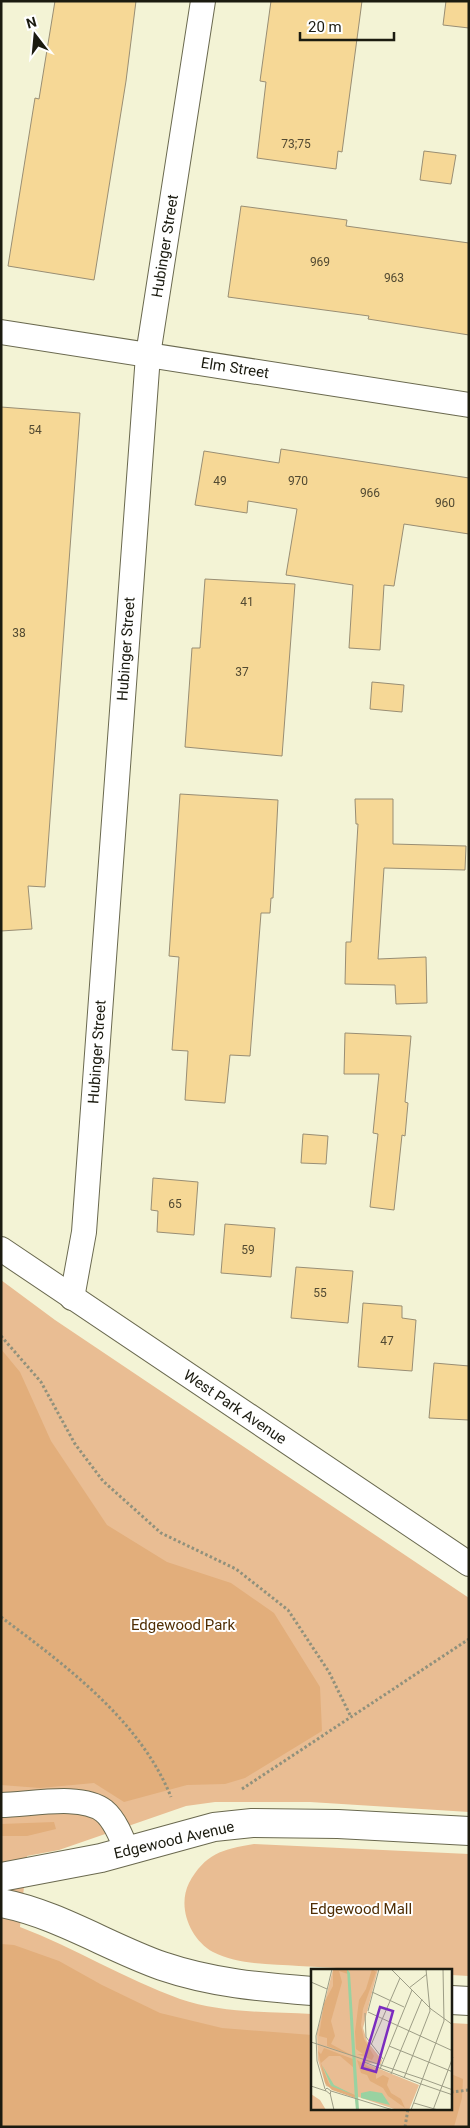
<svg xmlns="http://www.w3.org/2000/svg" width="470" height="2128" viewBox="0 0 470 2128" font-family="Roboto,sans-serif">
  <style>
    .green { fill: #e9bd93 }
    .forest { fill: #e2ae7b }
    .building { fill: #f6d896; stroke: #998e74 }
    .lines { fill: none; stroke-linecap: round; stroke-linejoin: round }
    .street-casing { stroke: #6a694f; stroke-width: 26 }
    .secondary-casing { stroke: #6a694f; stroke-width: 30 }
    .path { stroke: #91917c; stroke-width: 3; stroke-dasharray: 2.5 2.5; stroke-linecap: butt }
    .street { stroke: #fff; stroke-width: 24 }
    .secondary { stroke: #fff; stroke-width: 28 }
    .labels { text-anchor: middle; stroke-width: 4; stroke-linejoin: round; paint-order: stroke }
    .number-label { font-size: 12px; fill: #524a32 }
    .street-label { font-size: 15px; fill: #1b1b10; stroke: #fff }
    .park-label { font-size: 15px; fill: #502e04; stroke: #fff }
    .inset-road { fill: none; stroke: #9d9d86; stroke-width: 1 }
    .view { fill: #7b2cbf; fill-opacity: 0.15; stroke: #7b2cbf; stroke-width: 2.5 }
    .inset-edge { fill: none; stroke: #1b1b10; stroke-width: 2.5 }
  </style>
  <rect width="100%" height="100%" fill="#f3f3d5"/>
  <g class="green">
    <path d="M1 1280 55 1320 469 1598V1812L310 1802H215L186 1806 59 1850 27 1856 20 1927C75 1948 125 1979 180 1999 221 2013 270 2012 312 2014V2109H451V2023L469 2024V2127H1Z"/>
    <path d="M254 1844 469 1854V1976L451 1975V1970C400 1970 350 1969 299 1966 272 1964 238 1965 213 1952 190 1939 177 1907 189 1883 205 1854 222 1849 254 1844Z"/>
  </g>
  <g class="forest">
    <polygon points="1,1349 20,1372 51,1441 107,1525 167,1562 231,1583 274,1613 320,1687 322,1731 245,1778 225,1784 187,1785 124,1802 94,1783 40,1788 1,1785"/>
    <polygon points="54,1822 56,1829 27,1836 1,1836 1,1824"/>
    <polygon points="1,1944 14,1945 59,1961 102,1985 160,2013 222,2028 312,2035 312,2109 451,2109 451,2074 463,2079 462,2098 454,2127 1,2127"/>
  </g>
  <g class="building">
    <polygon points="55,1 136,1 126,81 94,280 8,266 35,98 39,99"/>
    <polygon points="271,1 362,1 342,152 338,151 336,169 257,158 266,82 260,81"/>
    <polygon points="446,1 469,1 469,28 443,25"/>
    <polygon points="424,151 456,155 451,184 420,180"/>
    <polygon points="241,206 347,220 346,226 469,243 469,335 368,319 369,316 228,297"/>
    <polygon points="1,407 80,413 45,887 28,886 32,929 1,931"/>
    <polygon points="281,449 469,478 469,534 404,524 394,586 384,585 380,650 349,648 353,585 286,575 297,509 248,501 247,513 195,505 204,451 279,463"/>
    <polygon points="205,579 295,584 282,756 185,747 192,648 200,648"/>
    <polygon points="372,682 404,685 402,712 370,709"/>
    <polygon points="180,794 278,800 273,898 271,898 270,913 261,913 250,1056 230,1055 225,1103 185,1100 188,1051 172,1050 179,957 169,956"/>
    <polygon points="355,799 393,799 393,844 466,846 465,870 384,868 378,959 426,957 427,1003 396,1004 395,985 345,984 346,942 351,942 358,824 356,824"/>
    <polygon points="345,1033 411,1036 405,1102 408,1103 405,1136 402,1135 394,1210 370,1207 378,1134 373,1133 379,1074 344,1074"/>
    <polygon points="303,1134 328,1136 326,1164 301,1163"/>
    <polygon points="153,1178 198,1182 194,1235 157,1232 158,1211 151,1210"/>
    <polygon points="225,1224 275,1228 271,1277 221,1273"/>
    <polygon points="296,1267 353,1271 348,1323 291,1318"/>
    <polygon points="363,1303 402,1306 402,1318 416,1320 412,1371 358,1367"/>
    <polygon points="434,1363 469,1366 469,1420 429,1418"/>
  </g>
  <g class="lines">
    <g class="street-casing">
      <g id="street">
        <polyline points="1,332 469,405"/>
        <polyline points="1,1249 469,1564"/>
        <polyline points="72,1298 84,1232 148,355 203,1"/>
        <path d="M1 1805C29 1805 81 1793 104 1811 115 1820 122 1838 127 1851"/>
      </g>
    </g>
    <g class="secondary-casing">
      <g id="secondary">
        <polyline points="1,1877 101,1858 214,1827 252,1823 338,1824 469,1831"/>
        <path d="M1 1903C58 1914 108 1947 162 1966 212 1983 260 1987 312 1991"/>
        <polyline points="451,2000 469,2001"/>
      </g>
    </g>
    <g class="path">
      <polyline points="1,1336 41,1382 75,1444 103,1481 161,1533 236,1569 288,1610 329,1672 351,1717"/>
      <path d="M1 1617C65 1665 140 1720 171 1797"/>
      <polyline points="242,1789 469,1639"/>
      <polyline points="451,2092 469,2090"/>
      <polyline points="405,2127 408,2109"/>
    </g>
    <use href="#street" class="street"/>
    <use href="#secondary" class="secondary"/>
  </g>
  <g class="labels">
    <g class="number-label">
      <text x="296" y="148">73;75</text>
      <text x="320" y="266">969</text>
      <text x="394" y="282">963</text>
      <text x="35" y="434">54</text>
      <text x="220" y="485">49</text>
      <text x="298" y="485">970</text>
      <text x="370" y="497">966</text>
      <text x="445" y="507">960</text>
      <text x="247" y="606">41</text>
      <text x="19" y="637">38</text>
      <text x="242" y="676">37</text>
      <text x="175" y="1208">65</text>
      <text x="248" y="1254">59</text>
      <text x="320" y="1297">55</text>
      <text x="387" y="1345">47</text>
    </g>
    <g class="street-label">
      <text transform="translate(165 246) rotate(-81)" y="5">Hubinger Street</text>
      <text transform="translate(235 368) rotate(9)" y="5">Elm Street</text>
      <text transform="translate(126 649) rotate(-86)" y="5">Hubinger Street</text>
      <text transform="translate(97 1052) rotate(-86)" y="5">Hubinger Street</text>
      <text transform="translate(235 1407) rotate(34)" y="5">West Park Avenue</text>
      <text transform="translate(174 1840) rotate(-13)" y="5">Edgewood Avenue</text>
    </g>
    <g class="park-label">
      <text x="183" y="1630">Edgewood Park</text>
      <text x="361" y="1914">Edgewood Mall</text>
    </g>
  </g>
  <g transform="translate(311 1969)">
    <rect width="141" height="141" fill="#f3f3d5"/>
    <path d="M22 0H67L52 59 56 72 71 91 70 95 54 94 108 116 98 141H86L15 117 7 91 6 64ZM0 125 9 131 15 141H0Z" fill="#e9bd93"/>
    <path d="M22 0H36L37 5 28 2 31 13 20 52 24 67 20 75 42 87 16 77V69L8 67 13 34 22 17ZM61 0 65 3 52 40 50 56 53 70 63 87 61 91 46 85H52L45 80 44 63 48 31 55 20ZM13 79 42 90V98L29 87H18L10 94 18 115 44 126V129L21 121 14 114 7 82 10 85ZM46 91 65 102V110L72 106 78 109 76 116 80 124 90 130 94 139 77 127 72 119 59 112 56 106 50 104Z" fill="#e2ae7b"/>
    <path d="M36 0 39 4 48 141H45L44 131ZM11 96 23 116 43 126 20 117ZM59 122 71 124 79 136 50 129V124Z" fill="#99d2a1"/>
    <path class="inset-road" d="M80 0 120 40 142 56M0 13 16 20M98 19 116 5M61 23 93 38M57 42 68 0M57 43 142 82M54 44 55 68 72 90M0 73 112 110M60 76 89 9M78 77 142 103M53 93 110 115M69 100 101 21M80 105 111 30M93 109 119 42 115 0M112 110 142 121M110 115 142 126M0 117 15 122M16 119 20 122 19 125 14 121ZM14 120 6 92 5 67 21 0M20 122 82 141M19 124 23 141M103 134 127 141M100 141 133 52 132 0M122 141 142 88"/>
    <path class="view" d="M69 38 82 42 65 103 51 99Z"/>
    <rect width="141" height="141" class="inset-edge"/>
  </g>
  <rect width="470" height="2128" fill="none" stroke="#1b1b10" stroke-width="5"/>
  <g transform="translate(35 35) rotate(344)" stroke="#ffffff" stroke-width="4" paint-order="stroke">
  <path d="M0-4L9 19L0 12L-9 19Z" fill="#1b1b10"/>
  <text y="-8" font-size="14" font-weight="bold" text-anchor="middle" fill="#1b1b10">N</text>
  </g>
  <path d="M300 32v8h94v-8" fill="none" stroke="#1b1b10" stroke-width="2.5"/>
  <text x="308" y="32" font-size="15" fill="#1b1b10" stroke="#ffffff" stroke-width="4" paint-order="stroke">20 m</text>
</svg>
